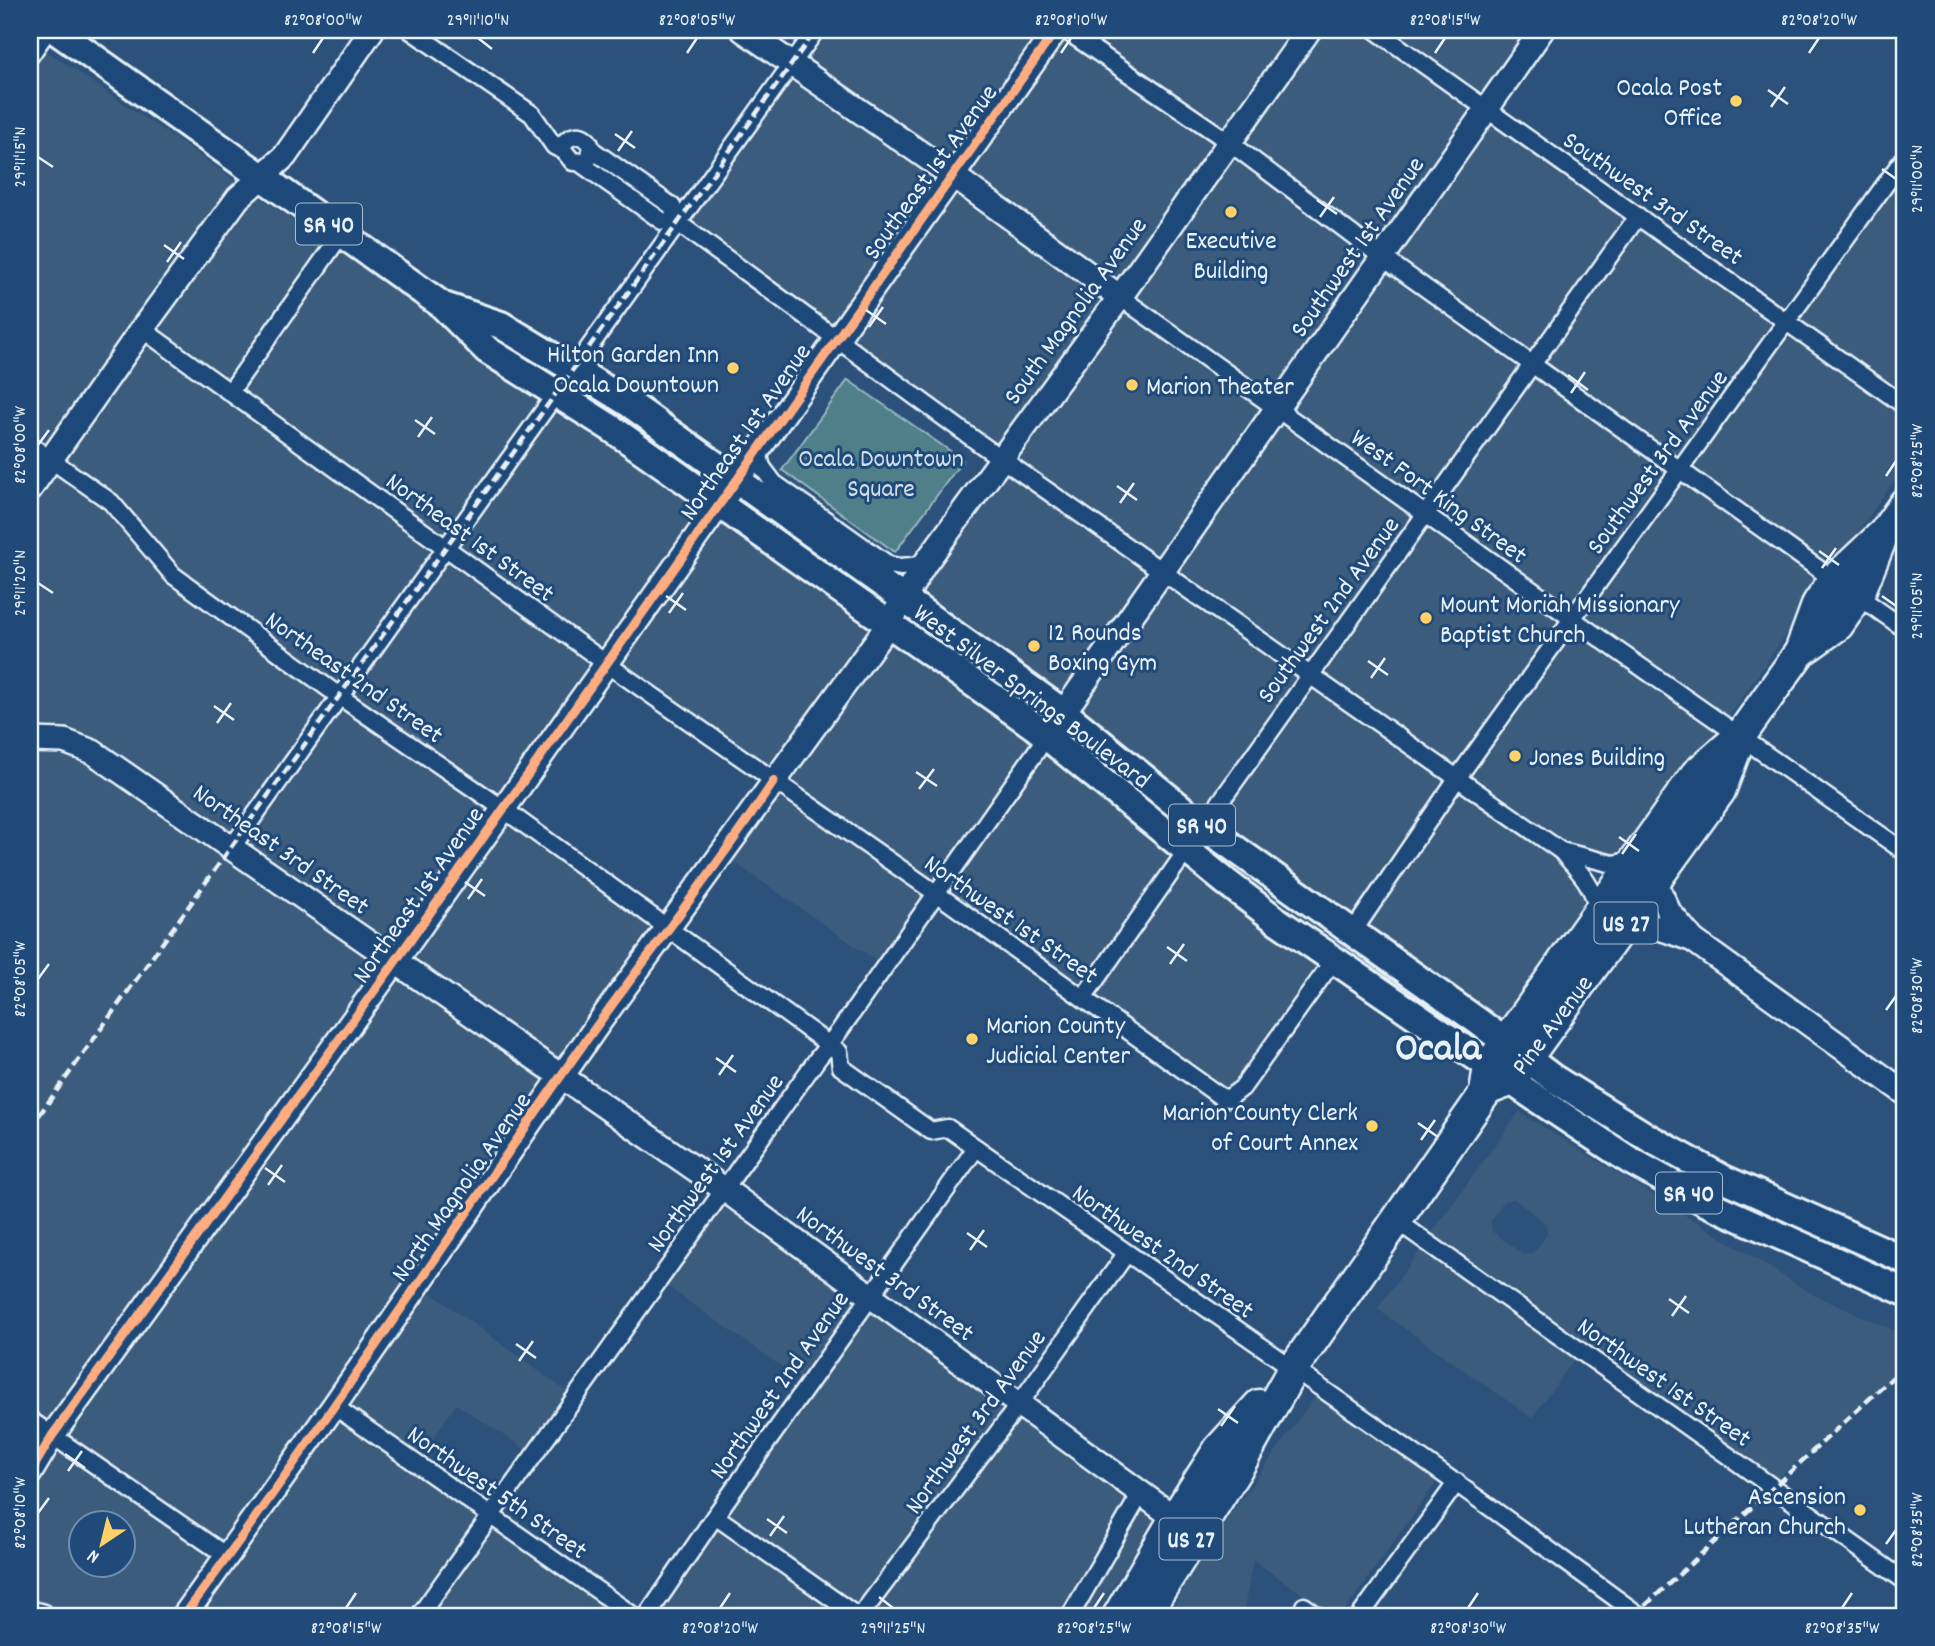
<svg xmlns="http://www.w3.org/2000/svg" width="1935" height="1646" viewBox="0 0 1935 1646" font-family="Dekko,sans-serif">
  <style>
    .built { fill: #3b5b7c; fill-rule: evenodd }
    .green { fill: #507f89; stroke: #9cb8c0; stroke-width: 2 }
    .lines { fill: none; stroke-linecap: round; stroke-linejoin: round }
    .street-casing { stroke: #e8f1f8; stroke-width: 21 }
    .secondary-casing { stroke: #e8f1f8; stroke-width: 28 }
    .primary-casing { stroke: #e8f1f8; stroke-width: 32 }
    .highway-casing { stroke: #e8f1f8; stroke-width: 35 }
    .street { stroke: #1f4a7a; stroke-width: 16 }
    .secondary { stroke: #1f4a7a; stroke-width: 23 }
    .primary { stroke: #1f4a7a; stroke-width: 26 }
    .highway { stroke: #1f4a7a; stroke-width: 30 }
    .rail { stroke: #e8f1f8; stroke-width: 4.5; stroke-dasharray: 10 5; stroke-linecap: butt }
    .cycleway-casing { stroke: #1f4a7a; stroke-width: 13 }
    .cycleway { stroke: #ffac80; stroke-width: 9 }
    .ticks { fill: none; stroke: #e8f1f8; stroke-width: 2.5 }
    .poi-dot { fill: #ffd166; stroke: #1f4a7a; stroke-width: 2.5 }
    .labels { text-anchor: middle; stroke-width: 6; stroke-linejoin: round; paint-order: stroke }
    .shield { fill: #1f4a7a; stroke: #acbfd2; stroke-width: 2 }
    .shield-label { font-size: 24px; font-weight: bold; fill: #e8f1f8 }
    .poi-label { font-size: 26px; fill: #e8f1f8; stroke: #1f4a7a; text-anchor: start }
    .street-label { font-size: 26px; fill: #e8f1f8; stroke: #1f4a7a }
    .park-label { font-size: 26px; fill: #d1e0e7; stroke: #1f4a7a }
    .town-label { font-size: 40px; font-weight: bold; fill: #e8f1f8; stroke: #1f4a7a }
    .neatline { fill: none; stroke: #e8f1f8; stroke-width: 2.5 }
    .ticks-label { font-size: 18px; text-anchor: middle; fill: #e8f1f8 }
  </style>
  <rect width="100%" height="100%" fill="#2c527b"/>
  <filter id="ink" filterUnits="userSpaceOnUse"><feTurbulence type="fractalNoise" baseFrequency=".0143" numOctaves="2"/><feDisplacementMap in="SourceGraphic" scale="14" xChannelSelector="R" yChannelSelector="G"/><feConvolveMatrix kernelMatrix="1 2 1 2 8 2 1 2 1" color-interpolation-filters="sRGB"/></filter>
  <g filter="url(#ink)">
    <g class="built">
      <polygon points="826,30 1046,30 951,163 803,61"/>
      <polygon points="1080,30 1300,30 1228,131"/>
      <polygon points="1319,30 1360,30 1474,111 1381,245 1240,140"/>
      <polygon points="1390,30 1532,30 1485,97"/>
      <polygon points="1060,37 1218,145 1118,285 963,172"/>
      <polygon points="44,49 241,184 50,448 30,434 30,70"/>
      <polygon points="793,76 941,177 835,325 691,221"/>
      <polygon points="1487,120 1627,219 1532,352 1394,254"/>
      <polygon points="1230,154 1371,259 1276,396 1131,294"/>
      <polygon points="1895,185 1905,192 1905,395 1799,319"/>
      <polygon points="953,186 1108,300 999,447 848,334"/>
      <polygon points="254,193 326,243 229,381 153,327"/>
      <polygon points="1639,228 1774,324 1680,458 1544,361"/>
      <polygon points="339,251 545,396 444,536 241,390"/>
      <polygon points="1384,268 1521,366 1424,503 1289,405"/>
      <polygon points="1121,309 1266,410 1161,559 1012,456"/>
      <polygon points="1787,333 1905,417 1905,465 1833,568 1693,467"/>
      <polygon points="143,341 434,551 338,684 178,568 117,496 62,457"/>
      <polygon points="1534,375 1670,472 1571,607 1436,512"/>
      <polygon points="558,404 707,507 606,652 457,545"/>
      <polygon points="1279,419 1413,517 1309,662 1173,568"/>
      <polygon points="1001,470 1151,574 1062,701 915,596"/>
      <polygon points="52,471 105,509 167,582 328,699 231,835 30,732 30,503"/>
      <polygon points="1682,481 1823,582 1729,716 1584,616"/>
      <polygon points="719,516 877,628 773,769 619,661"/>
      <polygon points="1426,526 1561,622 1457,766 1322,671"/>
      <polygon points="447,559 596,666 501,797 351,693"/>
      <polygon points="1163,583 1299,676 1206,809 1129,754 1075,710"/>
      <polygon points="1573,631 1719,730 1630,853 1614,855 1566,843 1470,775"/>
      <polygon points="890,637 1034,742 935,882 785,778"/>
      <polygon points="1312,685 1447,780 1354,916 1218,818"/>
      <polygon points="341,708 490,811 395,949 243,844"/>
      <polygon points="30,749 61,750 89,760 385,963 51,1425 30,1410"/>
      <polygon points="1046,751 1176,852 1082,987 948,891"/>
      <polygon points="1459,789 1552,855 1551,857 1557,858 1574,878 1587,898 1589,910 1525,1004 1497,1019 1367,925"/>
      <polygon points="775,792 925,896 878,962 728,858"/>
      <polygon points="503,820 657,932 560,1064 407,957"/>
      <polygon points="1188,862 1322,963 1237,1082 1228,1090 1094,996"/>
      <polygon points="397,972 550,1078 226,1546 64,1433"/>
      <path d="M1519 1112 1814 1295 1905 1335V1370L1776 1479 1431 1234ZM1514 1199 1546 1224 1547 1234 1534 1253 1524 1255 1492 1231 1491 1221 1504 1201Z"/>
      <polygon points="725,1201 858,1299 801,1380 665,1285"/>
      <polygon points="1421,1249 1575,1358 1532,1418 1377,1309"/>
      <polygon points="424,1288 569,1393 528,1451 456,1404 422,1456 345,1403"/>
      <polygon points="871,1308 1008,1405 858,1606 726,1513"/>
      <polygon points="1316,1395 1438,1480 1341,1616 1334,1616 1253,1560 1243,1616 1169,1616 1193,1567"/>
      <polygon points="1021,1414 1131,1496 1061,1616 871,1615"/>
      <polygon points="335,1418 480,1517 409,1616 194,1616"/>
      <path d="M54 1448 216 1560 173 1616H75L30 1604V1490ZM80 1524H122V1566H80Z"/>
      <polygon points="1143,1505 1158,1517 1093,1616 1079,1616"/>
      <polygon points="493,1526 619,1616 428,1616"/>
      <polygon points="716,1528 842,1616 656,1616"/>
    </g>
    <polygon class="green" points="848,380 963,460 895,552 782,470"/>
    <g class="lines">
      <g class="street-casing">
        <g id="street">
          <path d="M410 30 532 114 554 146 564 151 573 162 587 161C600 143 578 125 563 144L564 151"/>
          <polyline points="1065,30 1229,142 1382,257 1834,580"/>
          <polyline points="1375,30 1905,406"/>
          <polyline points="30,56 48,30"/>
          <polyline points="591,149 672,206 678,223"/>
          <path d="M580 163 662 221 678 223 979 443 1561 851C1579 871 1593 884 1598 911"/>
          <polyline points="1120,297 1564,613 1905,852"/>
          <polyline points="142,329 607,664 950,903 1221,1097 1229,1098 1242,1088 1333,961"/>
          <polyline points="230,392 342,233"/>
          <path d="M30 445 111 502 173 575 339 696 502 808 839 1052 841 1067 931 1131 948 1128C1179 1290 1413 1449 1640 1616"/>
          <polyline points="757,449 762,467 774,483 889,565 900,567 924,565"/>
          <polyline points="1858,596 1905,629"/>
          <polyline points="1203,826 1638,216"/>
          <polyline points="232,847 816,30"/>
          <polyline points="1561,851 1613,864 1634,860"/>
          <polyline points="1352,933 1458,777 1905,157"/>
          <polyline points="1083,998 1187,850"/>
          <polyline points="1397,1221 1905,1581"/>
          <polyline points="334,1406 634,1616"/>
          <polyline points="30,1420 228,1557"/>
          <polyline points="715,1516 857,1616"/>
          <polyline points="1304,1606 1318,1616"/>
          <polyline points="419,1616 818,1058 838,1033 1047,736"/>
          <polyline points="647,1616 715,1516 976,1148"/>
          <polyline points="860,1616 1020,1403 1126,1254"/>
          <polyline points="1070,1616 1141,1493"/>
          <polyline points="1360,1616 1457,1482"/>
        </g>
      </g>
      <g class="secondary-casing">
        <g id="secondary">
          <polyline points="743,30 952,175 1120,297"/>
          <polyline points="30,489 142,329 238,198 285,156 372,30"/>
          <polyline points="1047,736 1542,30"/>
          <polyline points="30,740 64,741 93,752 724,1189 1175,1518"/>
          <polyline points="1655,882 1669,912 1693,940 1905,1093"/>
          <path d="M1620 931C1651 922 1661 928 1691 939"/>
          <polyline points="30,1473 52,1436 390,969 1056,30"/>
          <polyline points="30,1613 42,1616"/>
          <polyline points="184,1616 334,1406 598,1024 888,625 924,565 1120,297 1309,30"/>
        </g>
      </g>
      <g class="primary-casing">
        <g id="primary">
          <polyline points="55,30 442,305 487,350 611,428 1034,726 1226,882 1276,920 1539,1100 1629,1160 1707,1203 1905,1292"/>
          <polyline points="447,307 501,325 627,402 1063,712 1203,826 1479,1022 1553,1078 1649,1138 1722,1178 1905,1260"/>
        </g>
      </g>
      <g class="highway-casing">
        <g id="highway">
          <polyline points="1800,652 1838,625 1858,596 1880,542"/>
          <polyline points="1486,1090 1510,1081 1720,791 1741,735 1800,652 1818,603 1834,580 1884,533 1905,503"/>
          <polyline points="1118,1616 1175,1518 1219,1449 1259,1405"/>
          <polyline points="1144,1616 1240,1464 1293,1369 1485,1093 1489,1066 1696,774 1741,735"/>
        </g>
      </g>
      <use href="#street" class="street"/>
      <use href="#secondary" class="secondary"/>
      <use href="#primary" class="primary"/>
      <use href="#highway" class="highway"/>
      <g class="rail">
        <polyline points="30,1128 816,30"/>
        <polyline points="1634,1616 1905,1366"/>
      </g>
      <g class="cycleway-casing">
        <g id="cycleway">
          <polyline points="30,1473 52,1436 390,969 1056,30"/>
          <path d="M184 1616C315 1439 437 1254 563 1073 632 974 708 881 774 781"/>
        </g>
      </g>
      <use href="#cycleway" class="cycleway"/>
    </g>
  </g>
  <path class="ticks" d="M478 38 492 49M313 53 323 38M687 53 697 38M1061 53 1071 38M1435 53 1445 38M1809 53 1819 38M1768 90 1788 104M1771 107 1785 87M615 134 635 148M618 151 632 131M38 157 53 167M1882 169 1896 179M1317 200 1337 214M1320 217 1334 197M164 245 184 259M167 262 181 242M866 310 886 324M869 327 883 307M1568 375 1588 390M1571 393 1585 372M415 420 435 434M418 437 432 417M38 445 49 430M1886 476 1896 461M1117 486 1137 500M1120 503 1134 483M1819 551 1839 565M1822 568 1836 548M38 583 53 593M666 596 686 610M1882 596 1896 606M669 613 683 593M1368 661 1388 675M1371 678 1385 658M214 706 234 720M217 723 231 703M916 772 937 786M919 789 934 769M1619 837 1639 851M1622 854 1636 834M465 882 485 896M468 899 482 879M1167 947 1187 961M1170 964 1184 944M38 979 49 964M1886 1010 1896 996M716 1058 736 1072M719 1075 733 1055M1418 1123 1438 1137M1421 1140 1435 1120M265 1168 285 1182M268 1185 282 1165M967 1233 987 1247M970 1250 984 1230M1669 1299 1689 1313M1672 1316 1686 1296M516 1344 536 1358M519 1361 533 1341M1218 1409 1238 1423M1221 1426 1235 1406M65 1454 85 1468M68 1471 82 1451M38 1513 49 1498M767 1519 787 1533M770 1536 784 1516M1886 1544 1896 1530M879 1597 893 1608M346 1608 356 1593M720 1608 730 1593M1094 1608 1104 1593M1468 1608 1478 1593M1842 1608 1852 1593"/>
  <g class="poi-dot">
    <circle cx="1736" cy="101" r="7"/>
    <circle cx="1231" cy="212" r="7"/>
    <circle cx="733" cy="368" r="7"/>
    <circle cx="1132" cy="385" r="7"/>
    <circle cx="1426" cy="618" r="7"/>
    <circle cx="1034" cy="646" r="7"/>
    <circle cx="1515" cy="756" r="7"/>
    <circle cx="972" cy="1039" r="7"/>
    <circle cx="1372" cy="1126" r="7"/>
    <circle cx="1860" cy="1510" r="7"/>
  </g>
  <g class="labels">
    <g class="shield">
      <rect x="296" y="203.5" width="66" height="41" rx="5"/>
      <rect x="1169" y="804.5" width="66" height="41" rx="5"/>
      <rect x="1594.5" y="902.5" width="63" height="41" rx="5"/>
      <rect x="1656" y="1172.5" width="66" height="41" rx="5"/>
      <rect x="1159.5" y="1518.5" width="63" height="41" rx="5"/>
    </g>
    <g class="shield-label">
      <text x="329" y="232">SR 40</text>
      <text x="1202" y="833">SR 40</text>
      <text x="1626" y="931">US 27</text>
      <text x="1689" y="1201">SR 40</text>
      <text x="1191" y="1547">US 27</text>
    </g>
    <g class="poi-label">
      <text x="1722" y="95" text-anchor="end">Ocala Post<tspan x="1722" dy="30">Office</tspan></text>
      <text x="1231" y="248" text-anchor="middle">Executive<tspan x="1231" dy="30">Building</tspan></text>
      <text x="719" y="362" text-anchor="end">Hilton Garden Inn<tspan x="719" dy="30">Ocala Downtown</tspan></text>
      <text x="1146" y="394">Marion Theater</text>
      <text x="1440" y="612">Mount Moriah Missionary<tspan x="1440" dy="30">Baptist Church</tspan></text>
      <text x="1048" y="640">12 Rounds<tspan x="1048" dy="30">Boxing Gym</tspan></text>
      <text x="1529" y="765">Jones Building</text>
      <text x="986" y="1033">Marion County<tspan x="986" dy="30">Judicial Center</tspan></text>
      <text x="1358" y="1120" text-anchor="end">Marion County Clerk<tspan x="1358" dy="30">of Court Annex</tspan></text>
      <text x="1846" y="1504" text-anchor="end">Ascension<tspan x="1846" dy="30">Lutheran Church</tspan></text>
    </g>
    <g class="street-label">
      <text transform="translate(929 171) rotate(-54)" y="9">Southeast 1st Avenue</text>
      <text transform="translate(1654 197) rotate(35)" y="9">Southwest 3rd Street</text>
      <text transform="translate(1356 246) rotate(-55)" y="9">Southwest 1st Avenue</text>
      <text transform="translate(1074 310) rotate(-54)" y="9">South Magnolia Avenue</text>
      <text transform="translate(744 431) rotate(-55)" y="9">Northeast 1st Avenue</text>
      <text transform="translate(1656 461) rotate(-54)" y="9">Southwest 3rd Avenue</text>
      <text transform="translate(1440 495) rotate(36)" y="9">West Fort King Street</text>
      <text transform="translate(471 536) rotate(36)" y="9">Northeast 1st Street</text>
      <text transform="translate(1327 609) rotate(-54)" y="9">Southwest 2nd Avenue</text>
      <text transform="translate(355 676) rotate(35)" y="9">Northeast 2nd Street</text>
      <text transform="translate(1033 695) rotate(37)" y="9">West Silver Springs Boulevard</text>
      <text transform="translate(282 848) rotate(35)" y="9">Northeast 3rd Street</text>
      <text transform="translate(417 894) rotate(-55)" y="9">Northeast 1st Avenue</text>
      <text transform="translate(1012 918) rotate(35)" y="9">Northwest 1st Street</text>
      <text transform="translate(1551 1024) rotate(-53)" y="9">Pine Avenue</text>
      <text transform="translate(714 1162) rotate(-54)" y="9">Northwest 1st Avenue</text>
      <text transform="translate(460 1186) rotate(-55)" y="9">North Magnolia Avenue</text>
      <text transform="translate(1164 1250) rotate(35)" y="9">Northwest 2nd Street</text>
      <text transform="translate(886 1272) rotate(36)" y="9">Northwest 3rd Street</text>
      <text transform="translate(1665 1381) rotate(35)" y="9">Northwest 1st Street</text>
      <text transform="translate(778 1384) rotate(-55)" y="9">Northwest 2nd Avenue</text>
      <text transform="translate(974 1421) rotate(-54)" y="9">Northwest 3rd Avenue</text>
      <text transform="translate(498 1491) rotate(35)" y="9">Northwest 5th Street</text>
    </g>
    <g class="park-label">
      <text x="881" y="466">Ocala Downtown<tspan x="881" dy="30">Square</tspan></text>
    </g>
    <g class="town-label">
      <text x="1438" y="1059">Ocala</text>
    </g>
  </g>
  <rect width="1935" height="1646" fill="none" stroke="#1f4a7a" stroke-width="77"/>
  <g transform="translate(102 1544) rotate(215)"><circle r="33" fill="#1f4a7a" stroke="#6f8dac" stroke-width="2"/>
  <path d="M0-5L12 26L0 18L-12 26Z" fill="#ffd166"/>
  <text y="-10" font-size="19" font-weight="bold" text-anchor="middle" fill="#e8f1f8">N</text>
  </g>
  <rect x="38" y="38" width="1858" height="1570" class="neatline"/>
  <g class="ticks-label">
    <text x="323" y="25">82°08'00"W</text>
    <text x="478" y="25">29°11'10"N</text>
    <text x="697" y="25">82°08'05"W</text>
    <text x="1071" y="25">82°08'10"W</text>
    <text x="1445" y="25">82°08'15"W</text>
    <text x="1819" y="25">82°08'20"W</text>
    <text transform="translate(19 157) rotate(-90)" y="6">29°11'15"N</text>
    <text transform="translate(1916 179) rotate(-90)" y="6">29°11'00"N</text>
    <text transform="translate(19 445) rotate(-90)" y="6">82°08'00"W</text>
    <text transform="translate(1916 461) rotate(-90)" y="6">82°08'25"W</text>
    <text transform="translate(19 583) rotate(-90)" y="6">29°11'20"N</text>
    <text transform="translate(1916 606) rotate(-90)" y="6">29°11'05"N</text>
    <text transform="translate(19 979) rotate(-90)" y="6">82°08'05"W</text>
    <text transform="translate(1916 996) rotate(-90)" y="6">82°08'30"W</text>
    <text transform="translate(19 1513) rotate(-90)" y="6">82°08'10"W</text>
    <text transform="translate(1916 1530) rotate(-90)" y="6">82°08'35"W</text>
    <text x="346" y="1633">82°08'15"W</text>
    <text x="720" y="1633">82°08'20"W</text>
    <text x="893" y="1633">29°11'25"N</text>
    <text x="1094" y="1633">82°08'25"W</text>
    <text x="1468" y="1633">82°08'30"W</text>
    <text x="1842" y="1633">82°08'35"W</text>
  </g>
</svg>
